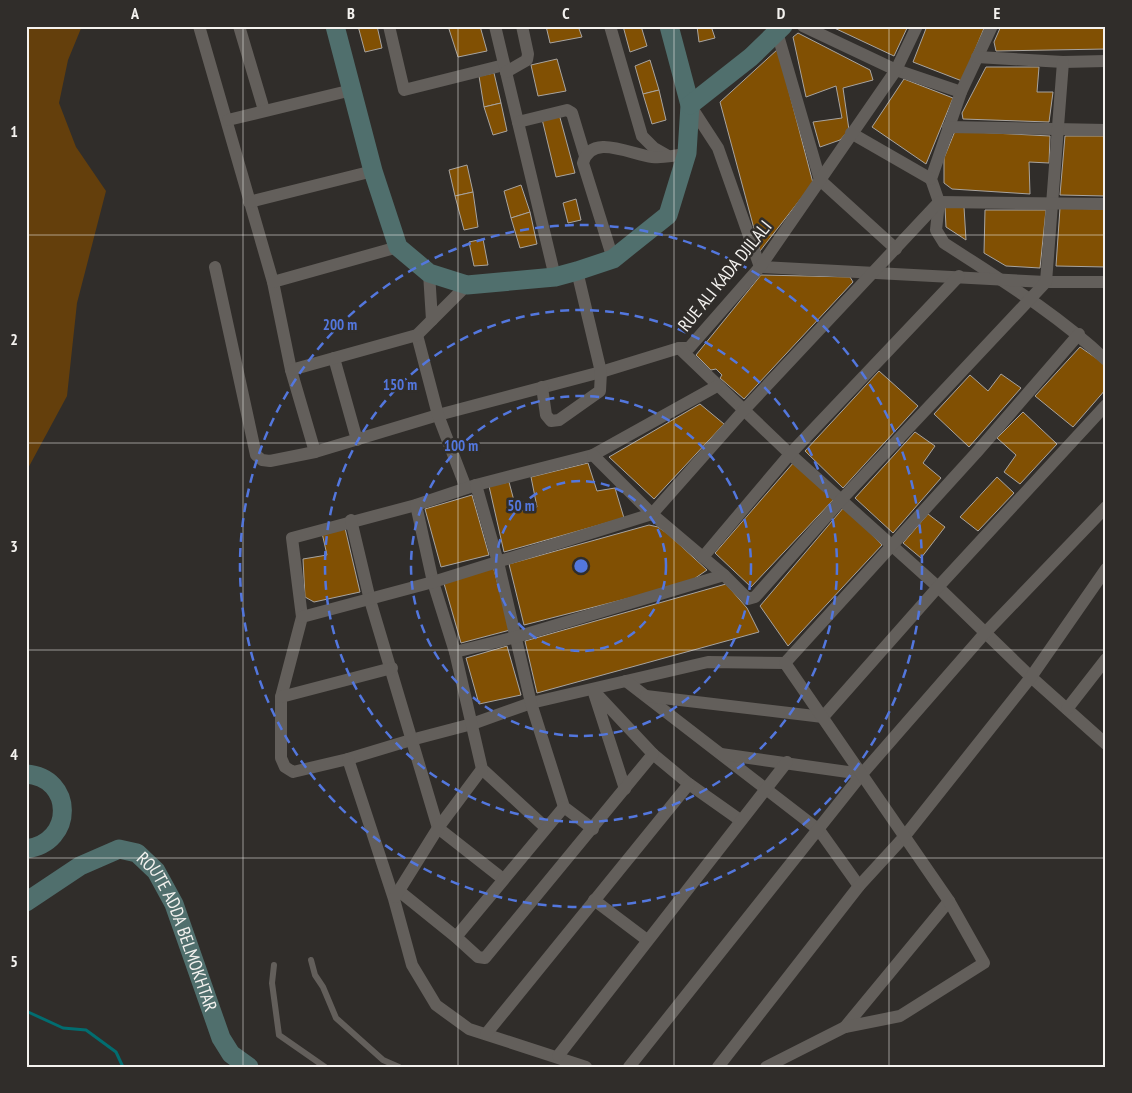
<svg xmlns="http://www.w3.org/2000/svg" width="1132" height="1093" viewBox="0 0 1132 1093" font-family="'PT Sans Narrow',sans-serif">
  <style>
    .green { fill: #643f0c }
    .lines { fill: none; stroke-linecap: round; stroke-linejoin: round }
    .stream { stroke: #026d70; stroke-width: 3 }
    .building { fill: #815003; stroke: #a8a4a0 }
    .lane { stroke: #635f5b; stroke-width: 6 }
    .street { stroke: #635f5b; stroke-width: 12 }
    .secondary { stroke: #506f6d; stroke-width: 19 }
    .grid { fill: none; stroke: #f4f2ef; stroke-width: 1; stroke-opacity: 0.55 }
    .ring { fill: none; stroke: #5377de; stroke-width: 2.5; stroke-dasharray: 9 6 }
    .labels { text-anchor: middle; stroke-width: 5; stroke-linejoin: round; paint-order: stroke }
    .street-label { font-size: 18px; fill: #f4f2ef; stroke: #302d2a }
    .centre { fill: #5377de; stroke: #302d2a; stroke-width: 2.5 }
    .ring-label { font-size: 15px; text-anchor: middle; font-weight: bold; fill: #5377de; stroke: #302d2a; stroke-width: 5; stroke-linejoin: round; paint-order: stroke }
    .neatline { fill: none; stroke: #f4f2ef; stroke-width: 2 }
    .grid-label { font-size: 16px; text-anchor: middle; font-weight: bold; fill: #f4f2ef }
  </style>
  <rect width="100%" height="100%" fill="#302d2a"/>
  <polygon class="green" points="26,26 82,26 68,60 59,103 76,147 106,191 77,303 67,396 26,472"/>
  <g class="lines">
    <polyline class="stream" points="26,1011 63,1028 86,1030 116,1052 123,1067"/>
  </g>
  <g class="building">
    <polygon points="358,26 377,26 382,48 365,52"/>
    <polygon points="448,26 480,26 487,51 458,57"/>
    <polygon points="546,26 578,26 582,37 550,43"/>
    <polygon points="623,26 641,26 647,46 630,52"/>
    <polygon points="697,26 711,26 715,38 699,42"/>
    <polygon points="830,26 908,26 894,56"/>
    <polygon points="927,26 985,26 962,81 913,62"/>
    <polygon points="1001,26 1106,26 1106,49 996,51 994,42"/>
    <polygon points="798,33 870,70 873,80 843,88 849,130 840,140 820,147 813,122 842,118 836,86 806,97 793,37"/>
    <polygon points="778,49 813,183 760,251 720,102"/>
    <polygon points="557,59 566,91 538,96 531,65"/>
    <polygon points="650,60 659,90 643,94 635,66"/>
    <polygon points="986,67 1039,67 1037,92 1053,92 1049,122 963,119 962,113"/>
    <polygon points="494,73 501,103 484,107 479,76"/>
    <polygon points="904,79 953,98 926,164 872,127"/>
    <polygon points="659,90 666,120 652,124 643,94"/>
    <polygon points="501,103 507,131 493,135 484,107"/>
    <polygon points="559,114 575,173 556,177 542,119"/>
    <polygon points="955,131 1050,136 1049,163 1029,162 1030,194 952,189 944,183 944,158"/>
    <polygon points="1065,136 1106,136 1106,196 1060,195"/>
    <polygon points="467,165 473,192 455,196 449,170"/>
    <polygon points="521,185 530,212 511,218 504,191"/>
    <polygon points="473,192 478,227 464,230 455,196"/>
    <polygon points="576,199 581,220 568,223 563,203"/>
    <polygon points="945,207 964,207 966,240 946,227"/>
    <polygon points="1060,208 1106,209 1106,267 1056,266"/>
    <polygon points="985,210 1046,210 1040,268 1006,266 984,253"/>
    <polygon points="530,212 537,244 520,248 511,218"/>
    <polygon points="483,239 488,265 474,266 469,242"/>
    <polygon points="761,275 850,277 853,282 744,399 720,378 722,375 716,369 711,370 696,355"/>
    <polygon points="1080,347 1106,365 1106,389 1073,427 1035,396"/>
    <polygon points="879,371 918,406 843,488 805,451"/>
    <polygon points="1001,374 1021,388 969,447 934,414 970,375 988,391"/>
    <polygon points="700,404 724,424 654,499 609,457"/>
    <polygon points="1023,412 1057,444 1020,484 1004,472 1016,455 997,438"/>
    <polygon points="915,432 935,446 923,463 941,478 893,533 855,498"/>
    <polygon points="794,462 835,498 751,587 715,553"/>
    <polygon points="588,463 597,491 615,488 624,518 504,552 489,486 509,482 517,512 537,507 531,477"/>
    <polygon points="997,477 1014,493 978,531 960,517"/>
    <polygon points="472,495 489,555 441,567 425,509"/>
    <polygon points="844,507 882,545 788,646 760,606"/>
    <polygon points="928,514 945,527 921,558 903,543"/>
    <polygon points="649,525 658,527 668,534 707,570 688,583 524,625 509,564"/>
    <polygon points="345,528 360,592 314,602 305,597 303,559 327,555 322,533"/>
    <polygon points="493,566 510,630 461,643 443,580"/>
    <polygon points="726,584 747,608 759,632 537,693 525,641"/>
    <polygon points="507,646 521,695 479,704 466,658"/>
  </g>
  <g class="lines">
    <g class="lane">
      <polyline points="311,960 315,975 323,987 336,1018 383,1060 399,1067"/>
      <polyline points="274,965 272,983 279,1035 325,1067"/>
    </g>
    <g class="street">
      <polyline points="199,26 273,282 291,370 315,452"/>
      <polyline points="239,26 264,110"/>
      <polyline points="389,26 404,90 504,65"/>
      <polyline points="495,26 555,277"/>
      <polyline points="610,26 642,136 654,148 668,156"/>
      <polyline points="803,26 896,70 961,92"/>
      <path d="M992 26 961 92 931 179 939 202 936 230 944 243C1001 280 1056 313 1106 360"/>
      <polyline points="777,32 820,180 896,249"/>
      <polyline points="977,57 1063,62 1106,61"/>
      <polyline points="506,72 527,60 528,54 522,26"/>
      <polyline points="690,105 718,148 760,267 1046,282 1106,282"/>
      <polyline points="228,120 352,90"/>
      <polyline points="518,122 567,110 572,113 585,156"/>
      <polyline points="948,127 1106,130"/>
      <polyline points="851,133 931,179"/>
      <polyline points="249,202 373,171"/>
      <path d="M613 259 583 163C591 132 632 155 652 157 664 158 675 156 687 153"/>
      <polyline points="215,267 256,455 262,460 270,461 315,452 438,415 601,372 679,348 689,348 760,267 896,70 917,26"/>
      <polyline points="429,273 432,320"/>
      <polyline points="273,282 398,247"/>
      <polyline points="417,335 438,415 466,488"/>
      <polyline points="679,348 790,454 938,587 1031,677 1106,744"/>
      <polyline points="334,358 357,440"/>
      <polyline points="291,370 417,335 467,285"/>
      <polyline points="717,386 593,455 476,485 416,505 292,538 302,617 281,697 281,758 285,767 293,772 348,759 411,740 472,724 531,703 708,662 785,663 976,453 1079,334"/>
      <polyline points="542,387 546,415 551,421 559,420 600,391 601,372 577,271"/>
      <polyline points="593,455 652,514 724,575 748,599 755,597 842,499 1046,282 1063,62"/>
      <polyline points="476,485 498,562 531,703 564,807 593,829"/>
      <polyline points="416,505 433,582 455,652 482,769 545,827"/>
      <polyline points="351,520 370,600 438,828 503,879"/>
      <polyline points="703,557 790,454 959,276"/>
      <polyline points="302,617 433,582 652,514 744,410 939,202 1106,204"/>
      <polyline points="455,652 516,637 724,575"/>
      <polyline points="626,681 819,830 859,886"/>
      <polyline points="646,696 823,717 938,587 1106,405"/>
      <polyline points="281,697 392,668"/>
      <polyline points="1067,709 1106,659"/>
      <polyline points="721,754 862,774"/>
      <polyline points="348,759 394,899 412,965 436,1005 469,1029 586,1067"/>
      <polyline points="625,789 593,690 653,754 689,784 740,820"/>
      <polyline points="399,891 456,937 478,957 485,958 653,754"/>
      <polyline points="395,897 438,828 482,769"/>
      <polyline points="594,900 647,940"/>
      <polyline points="456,937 564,807"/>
      <polyline points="845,1027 949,901"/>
      <polyline points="486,1034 689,784"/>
      <polyline points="558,1056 787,762"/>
      <polyline points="629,1067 862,774 985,633 1106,507"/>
      <polyline points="718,1067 859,886 904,837 1031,677 1106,569"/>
      <polyline points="766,1067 845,1027 900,1016 984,963 949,901 785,663"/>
    </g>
    <g class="secondary">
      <polyline points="335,26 373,171 398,247 429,273 467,285 555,277 577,271 613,259 668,215 687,153 690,105 669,26"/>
      <polyline points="690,105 751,57 783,26"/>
      <path d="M26 774C74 777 75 843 26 849"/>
      <path id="s1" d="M26 902 80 866 119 849 137 853 156 871 174 904 221 1038 231 1054 249 1067"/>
    </g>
  </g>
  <path class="grid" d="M243 26V1067M458 26V1067M674 26V1067M889 26V1067M26 235H1106M26 443H1106M26 650H1106M26 858H1106"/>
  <g class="ring">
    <circle cx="581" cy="566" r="85"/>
    <circle cx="581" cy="566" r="170"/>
    <circle cx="581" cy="566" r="256"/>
    <circle cx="581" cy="566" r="341"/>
  </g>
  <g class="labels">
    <g class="street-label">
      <text transform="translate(725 276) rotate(-51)" y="6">RUE ALI KADA DJILALI</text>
      <text dy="6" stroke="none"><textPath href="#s1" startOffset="216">ROUTE ADDA BELMOKHTAR</textPath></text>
    </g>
  </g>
  <circle cx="581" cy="566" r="8" class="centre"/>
  <g class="ring-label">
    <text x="340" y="330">200 m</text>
    <text x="400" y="390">150 m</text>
    <text x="461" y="451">100 m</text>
    <text x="521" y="511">50 m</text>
  </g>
  <rect width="1132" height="1093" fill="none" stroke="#302d2a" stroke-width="55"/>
  <rect x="28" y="28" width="1076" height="1038" class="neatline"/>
  <g class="grid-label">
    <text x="135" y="19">A</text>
    <text x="351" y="19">B</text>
    <text x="566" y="19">C</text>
    <text x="781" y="19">D</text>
    <text x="997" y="19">E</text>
    <text x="14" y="137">1</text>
    <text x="14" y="345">2</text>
    <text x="14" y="552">3</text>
    <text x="14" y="760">4</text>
    <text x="14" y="967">5</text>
  </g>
</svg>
